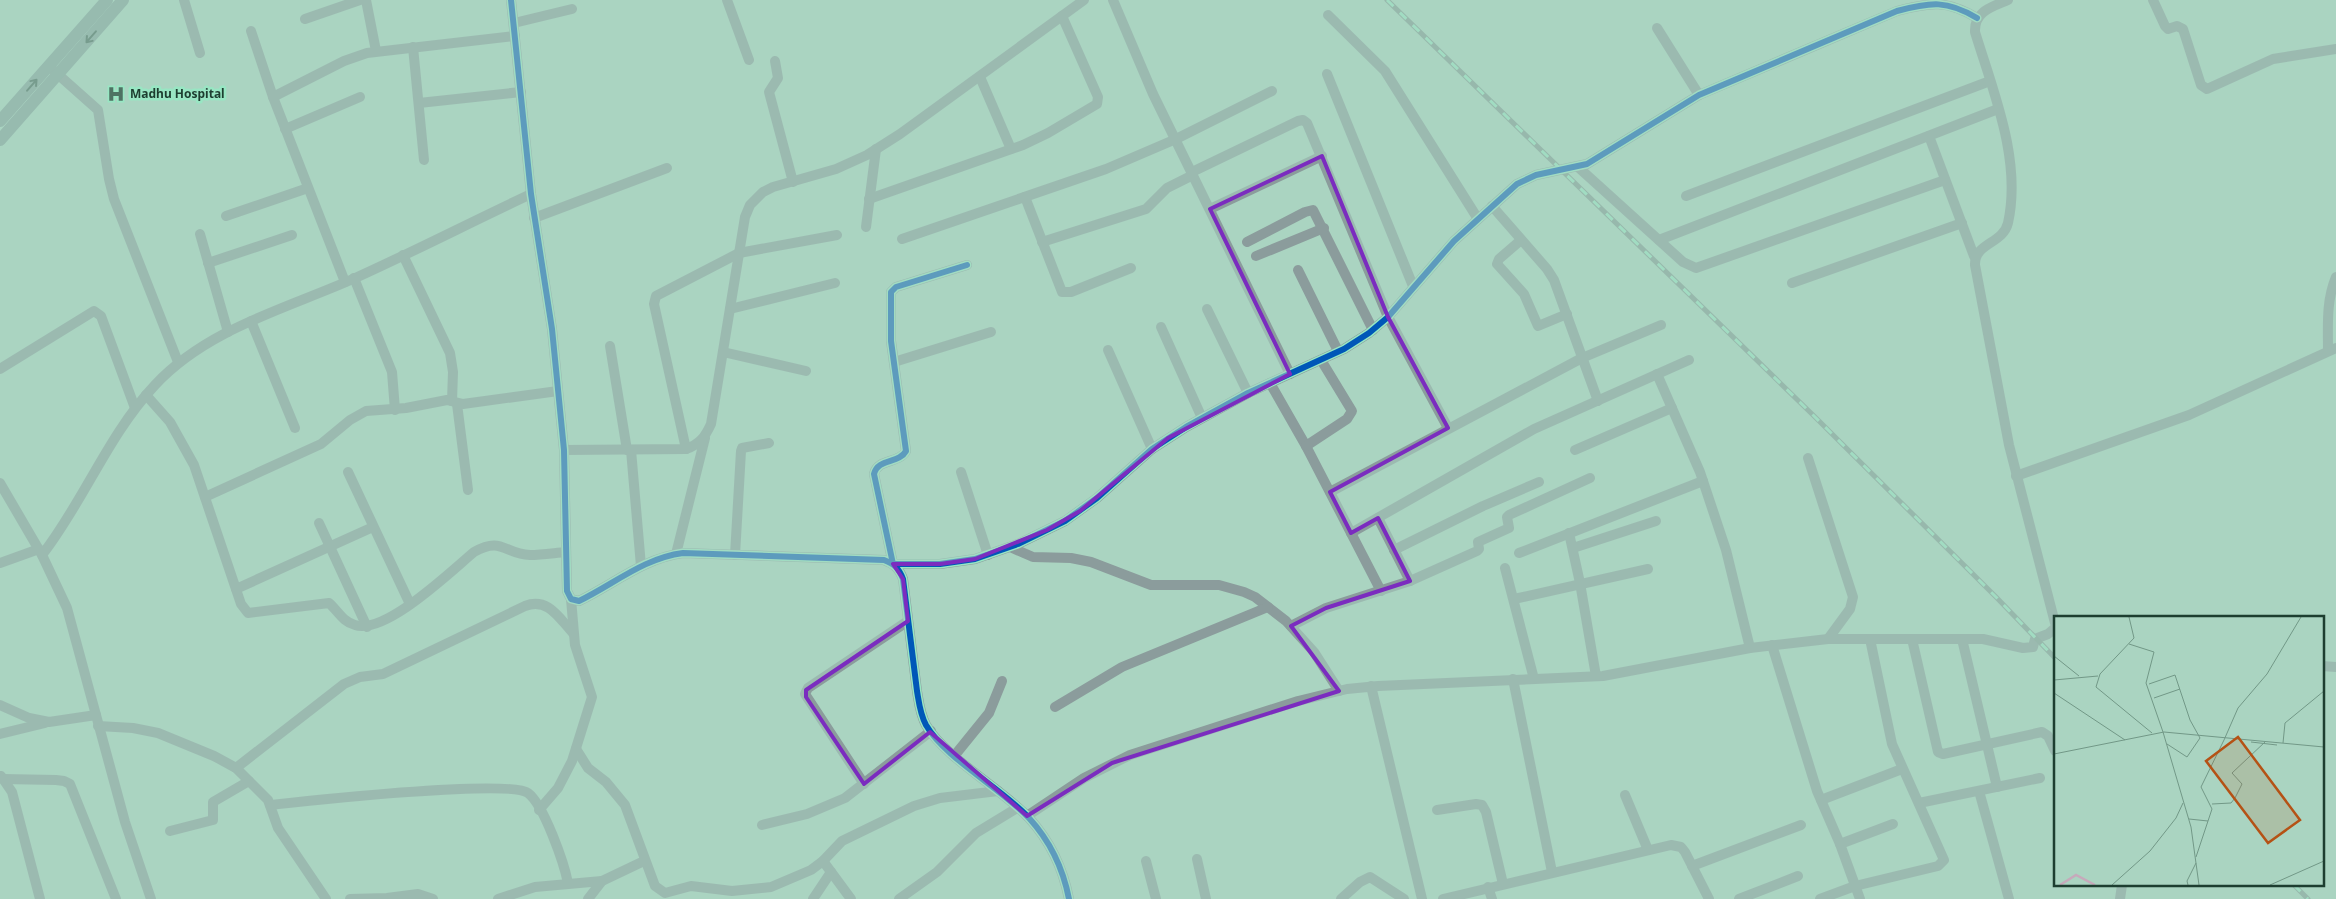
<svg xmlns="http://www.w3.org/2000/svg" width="2336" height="899" viewBox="0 0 2336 899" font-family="'Noto Sans',sans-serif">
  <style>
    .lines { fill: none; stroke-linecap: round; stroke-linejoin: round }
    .minor { stroke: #8b9c9c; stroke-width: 10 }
    .major { stroke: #819d99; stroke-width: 12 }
    .rail-casing { stroke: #819892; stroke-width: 5 }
    .rail { stroke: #98e6c3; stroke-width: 3; stroke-dasharray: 9; stroke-linecap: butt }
    .cycleway-casing { stroke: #98e6c3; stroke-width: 9 }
    .cycleway { stroke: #0057b8; stroke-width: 6 }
    .oneway { stroke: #3b5a50 }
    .marked { fill: none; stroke: #7b2cbf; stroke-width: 4; stroke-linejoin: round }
    .labels { text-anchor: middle; stroke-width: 5; stroke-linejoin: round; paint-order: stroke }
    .poi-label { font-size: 12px; font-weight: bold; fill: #1d3e30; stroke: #98e6c3; text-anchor: start }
    .inset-river { fill: none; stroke: #c6aabb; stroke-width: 2.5 }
    .inset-road { fill: none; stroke: #729887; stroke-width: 1 }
    .view { fill: #b55215; fill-opacity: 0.15; stroke: #b55215; stroke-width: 2.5 }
    .inset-edge { fill: none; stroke: #1d3e30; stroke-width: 2.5 }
  </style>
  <rect width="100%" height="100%" fill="#aad4c1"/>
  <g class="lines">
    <g class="minor">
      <polyline points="184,0 200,53"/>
      <polyline points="366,0 376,51"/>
      <path d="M511 0 531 194 552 329 564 450 567 591 571 599 579 601C614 584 644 558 683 553L884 560C894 564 899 568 903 579L917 691C919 703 920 714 926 725 945 758 1001 788 1029 818 1050 841 1063 868 1069 899"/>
      <polyline points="727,0 749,60"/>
      <polyline points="1113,0 1153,94 1290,374"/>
      <path d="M2008 0C1992 7 1974 11 1975 32 1993 91 2022 160 2008 223 2003 244 1974 243 1975 265L2009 445 2055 623"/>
      <polyline points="2153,0 2165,26 2168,29 2177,26 2183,29 2201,85 2207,89 2273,59 2336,49"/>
      <polyline points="1328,15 1385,71 1478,219"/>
      <polyline points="305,19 360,0"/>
      <polyline points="514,23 572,9"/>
      <polyline points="1657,28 1699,95"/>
      <polyline points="251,31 273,97 345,282"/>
      <polyline points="413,47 424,160"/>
      <polyline points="775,61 778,78 769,92 793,182"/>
      <polyline points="53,70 98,110 109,179 114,199 178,362"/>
      <polyline points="1327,74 1413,286"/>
      <polyline points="980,77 1011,149"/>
      <polyline points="273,97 344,61 367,53 515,36"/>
      <polyline points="419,103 521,92"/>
      <polyline points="285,129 360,97"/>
      <polyline points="1929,136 1974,256"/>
      <polyline points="1578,167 1683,262 1696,268 1945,180"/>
      <polyline points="1192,172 1298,121 1303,120 1307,123 1388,317 1448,428"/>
      <polyline points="1686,196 1990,81"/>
      <polyline points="1025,197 1062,292 1071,292 1131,268"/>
      <polyline points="869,199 1023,145 1048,133 1097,104 1098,97 1062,16"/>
      <polyline points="1492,206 1547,269 1554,280 1598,401"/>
      <polyline points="1210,209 1322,156"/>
      <polyline points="226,216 308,188"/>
      <polyline points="534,218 667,168"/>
      <polyline points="866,227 876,149"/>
      <polyline points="200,234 228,332"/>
      <polyline points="902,239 1106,169 1176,139 1272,91"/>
      <polyline points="1521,240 1499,259 1497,264 1524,294 1538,326 1567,314"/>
      <polyline points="1659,240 1998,109"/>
      <polyline points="1042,242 1146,209 1167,188 1193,175"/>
      <polyline points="1247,242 1305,212 1313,210 1373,330"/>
      <polyline points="403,255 450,353 453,372 452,401"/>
      <polyline points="1256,256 1324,228"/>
      <polyline points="208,263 292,235"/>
      <path d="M967 265 896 287 891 292V341L906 451C899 464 878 458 874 474L893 564H940L975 559 1018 544 1065 521 1097 498 1152 449 1186 427 1248 393 1344 349 1369 333 1388 317 1454 241 1517 184 1536 175 1587 164 1699 95 1897 11C1931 2 1947 0 1977 18"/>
      <polyline points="1298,270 1338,351"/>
      <polyline points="354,278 392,372 395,410"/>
      <polyline points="1792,283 1962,223"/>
      <polyline points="730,309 835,283"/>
      <polyline points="1207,309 1248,393"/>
      <polyline points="251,321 295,428"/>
      <polyline points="1161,327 1202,418"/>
      <polyline points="610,346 627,450"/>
      <polyline points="1108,350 1152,449"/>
      <path d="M2328 351C2328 325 2326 301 2336 277"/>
      <polyline points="723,352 806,371"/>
      <polyline points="894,362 991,332"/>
      <polyline points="0,369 94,311 101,316 135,408"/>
      <polyline points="1657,374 1700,472 1726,550 1750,648"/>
      <polyline points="1270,383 1306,446 1381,591"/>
      <path d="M146 395 170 422 194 465 241 604 248 613 329 603C338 611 343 622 355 625 385 635 450 572 474 552 502 536 504 554 530 555 542 555 554 553 566 552"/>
      <polyline points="457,404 468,490"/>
      <polyline points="1306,446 1347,419 1352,411 1321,360"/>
      <polyline points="686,449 654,304 656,296 739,253 837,235"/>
      <path d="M564 450 686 449C700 444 705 437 711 424L745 217 750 205 763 192 773 187 836 169 867 155 900 134 1084 0"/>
      <polyline points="631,450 641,566"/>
      <polyline points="1575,450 1672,408"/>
      <polyline points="1808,458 1853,597 1850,609 1828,639"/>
      <polyline points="348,472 410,604"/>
      <polyline points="961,472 988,555"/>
      <polyline points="2016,476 2189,415 2336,348"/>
      <polyline points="0,483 42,555 67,608 125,822 151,899"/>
      <polyline points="1330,492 1582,358 1661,325"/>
      <polyline points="205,497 321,444 350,420 366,411 406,408 447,400 463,404 558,391"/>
      <polyline points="1378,518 1410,581"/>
      <polyline points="319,523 367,627"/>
      <polyline points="1351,533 1534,429 1689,360"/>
      <polyline points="1569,533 1580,583 1596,676"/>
      <polyline points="1010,547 1033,557 1071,558 1091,562 1151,585 1219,585 1244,592 1255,597 1286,621 1314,652 1339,691"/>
      <polyline points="1573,548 1656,521"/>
      <polyline points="1394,550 1483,506 1539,482"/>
      <polyline points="1519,553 1703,481"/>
      <polyline points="676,554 705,438"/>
      <path d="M42 555C84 501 108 435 155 385 207 329 285 309 353 279 413 252 471 222 531 194"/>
      <polyline points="735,555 741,451 742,448 769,443"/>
      <polyline points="0,563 39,549"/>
      <polyline points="1505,568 1534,679"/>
      <polyline points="236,589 373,527"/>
      <polyline points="1514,599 1648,569"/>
      <polyline points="1291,626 1326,608 1410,581 1477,551 1479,549 1478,542 1509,528 1507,517 1509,515 1590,478"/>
      <polyline points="1912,639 1938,752 1943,754 2042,732 2048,736 2055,751"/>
      <polyline points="1962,639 1997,787"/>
      <polyline points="1772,645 1817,791 1840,844 1860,899"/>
      <polyline points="2322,666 2336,667"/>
      <polyline points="1513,679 1552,872"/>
      <polyline points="1371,686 1422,899"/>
      <polyline points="0,705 29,718 49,722 96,715"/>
      <polyline points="1055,707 1122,667 1268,607"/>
      <polyline points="98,726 133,728 158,733 214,756 236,768 268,800 278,828 326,899"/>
      <polyline points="0,734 45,723"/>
      <polyline points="576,749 588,768 606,782 625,805 655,886 665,893 691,886 732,891 771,887 811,870 823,861 842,841 914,806 940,798 998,791"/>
      <polyline points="955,755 989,713 1002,681"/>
      <path d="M236 768 344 684 360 677 383 674 525 606C548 597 559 618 573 633"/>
      <polyline points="1,776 12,792 40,899"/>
      <polyline points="3,779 56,780 64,781 70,784 116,899"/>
      <polyline points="864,784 805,694 808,688 908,621"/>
      <polyline points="1979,791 2009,899"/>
      <polyline points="1625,795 1648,850"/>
      <polyline points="1821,800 1902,769"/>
      <polyline points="1919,803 2040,778"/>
      <path d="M270 805C307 801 509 779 528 793 544 805 564 863 568 883"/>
      <polyline points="539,810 558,788 572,761 592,697 575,645 571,599"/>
      <polyline points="1437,810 1476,804 1482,805 1486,812 1503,884"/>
      <polyline points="1027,816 1084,778 1130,755 1298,701 1347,689 1378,686 1603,676 1750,648 1828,639 1983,639 2023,648 2033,647 2035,639 2048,634 2055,628"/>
      <polyline points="762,825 807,814 845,798 931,731"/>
      <polyline points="170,831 213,820 213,802 249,781"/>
      <polyline points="1840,844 1893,824"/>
      <polyline points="1197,859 1206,899"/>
      <polyline points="823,861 851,899"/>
      <polyline points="1146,861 1156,899"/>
      <polyline points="1692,866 1801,825"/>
      <polyline points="1488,887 1492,899"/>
      <polyline points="350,899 387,898 418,894 433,899"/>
      <polyline points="498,899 535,887 602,881"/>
      <polyline points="588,899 602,881 644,861"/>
      <polyline points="813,899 831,872"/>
      <polyline points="899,899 937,872 976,833 1017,808"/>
      <polyline points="1341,899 1360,882 1370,877 1404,899"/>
      <polyline points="1443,899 1671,845 1681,847 1685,852 1709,899"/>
      <polyline points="1739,899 1798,876"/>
      <polyline points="1820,899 1855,886 1938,866 1944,860 1892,744 1870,639"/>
      <polyline points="2120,899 2122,885"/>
    </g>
    <g class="major">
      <polyline points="0,121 107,0"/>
      <polyline points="0,140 123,0"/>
    </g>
    <g class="rail-casing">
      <g id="rail">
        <polyline points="1387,0 1813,415 1996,597 2055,658"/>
        <polyline points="2294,885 2308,899"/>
      </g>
    </g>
    <use href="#rail" class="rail"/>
    <g class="cycleway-casing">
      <g id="cycleway">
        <path d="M511 0 531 194 552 329 564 450 567 591 571 599 579 601C614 584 644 558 683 553L884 560C894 564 899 568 903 579L917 691C919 703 920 714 926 725 945 758 1001 788 1029 818 1050 841 1063 868 1069 899"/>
        <path d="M967 265 896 287 891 292V341L906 451C899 464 878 458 874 474L893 564H940L975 559 1018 544 1065 521 1097 498 1152 449 1186 427 1248 393 1344 349 1369 333 1388 317 1454 241 1517 184 1536 175 1587 164 1699 95 1897 11C1931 2 1947 0 1977 18"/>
      </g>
    </g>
    <use href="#cycleway" class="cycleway"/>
  </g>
  <defs><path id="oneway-shaft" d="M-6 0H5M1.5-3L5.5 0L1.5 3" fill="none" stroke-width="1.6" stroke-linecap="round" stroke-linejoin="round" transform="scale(1.25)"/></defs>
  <g class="oneway">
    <use href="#oneway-shaft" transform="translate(91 37) rotate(131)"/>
    <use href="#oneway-shaft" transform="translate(32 85) rotate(-49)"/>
  </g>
  <path d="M0 0H2336V899H0ZM1322 156 1388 317 1448 428 1330 492 1351 533 1378 518 1410 581 1326 608 1291 626 1339 691 1112 763 1027 816 930 732 864 784 806 697V690L908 621 903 579 893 564H940L975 559 1047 530 1080 511 1168 438 1290 374 1210 209Z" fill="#aad4c1" fill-opacity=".55" fill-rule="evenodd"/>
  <path class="marked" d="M1322 156 1388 317 1448 428 1330 492 1351 533 1378 518 1410 581 1326 608 1291 626 1339 691 1112 763 1027 816 930 732 864 784 806 697V690L908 621 903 579 893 564H940L975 559 1047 530 1080 511 1168 438 1290 374 1210 209Z"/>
  <defs>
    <g id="hospital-bare" transform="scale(1.35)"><path d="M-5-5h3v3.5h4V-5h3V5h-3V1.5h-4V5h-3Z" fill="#4e7263" stroke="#98e6c3" stroke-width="2.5" paint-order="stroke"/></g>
  </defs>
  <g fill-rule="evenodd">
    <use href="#hospital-bare" x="116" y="94"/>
  </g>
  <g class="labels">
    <g class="poi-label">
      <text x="130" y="98">Madhu Hospital</text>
    </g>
  </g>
  <g transform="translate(2054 616)">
    <rect width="270" height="270" fill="#aad4c1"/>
    <path class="inset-river" d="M6 269 22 259 41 269"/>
    <path class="inset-road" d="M75 1 80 22 46 58 42 71 98 117M75 28 100 36 92 67 109 116M0 40 25 60M0 64 44 60M95 68 121 59 136 104 146 122 133 141 113 128M0 77 71 124M100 82 126 73M109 116 137 211 145 269M170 124 184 92 213 58 247 1M197 126 223 129M229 127 231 107 270 75M0 138 110 116 270 131M158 188 177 187 181 182 188 168 178 157 211 126M135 203 154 205M142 241 158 193 147 171 170 124M58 269 96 235 122 202 129 187M134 269 133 265 142 247M216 269 270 245"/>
    <path class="view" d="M184 121 246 204 214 227 152 145Z"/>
    <rect width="270" height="270" class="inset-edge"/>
  </g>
</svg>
